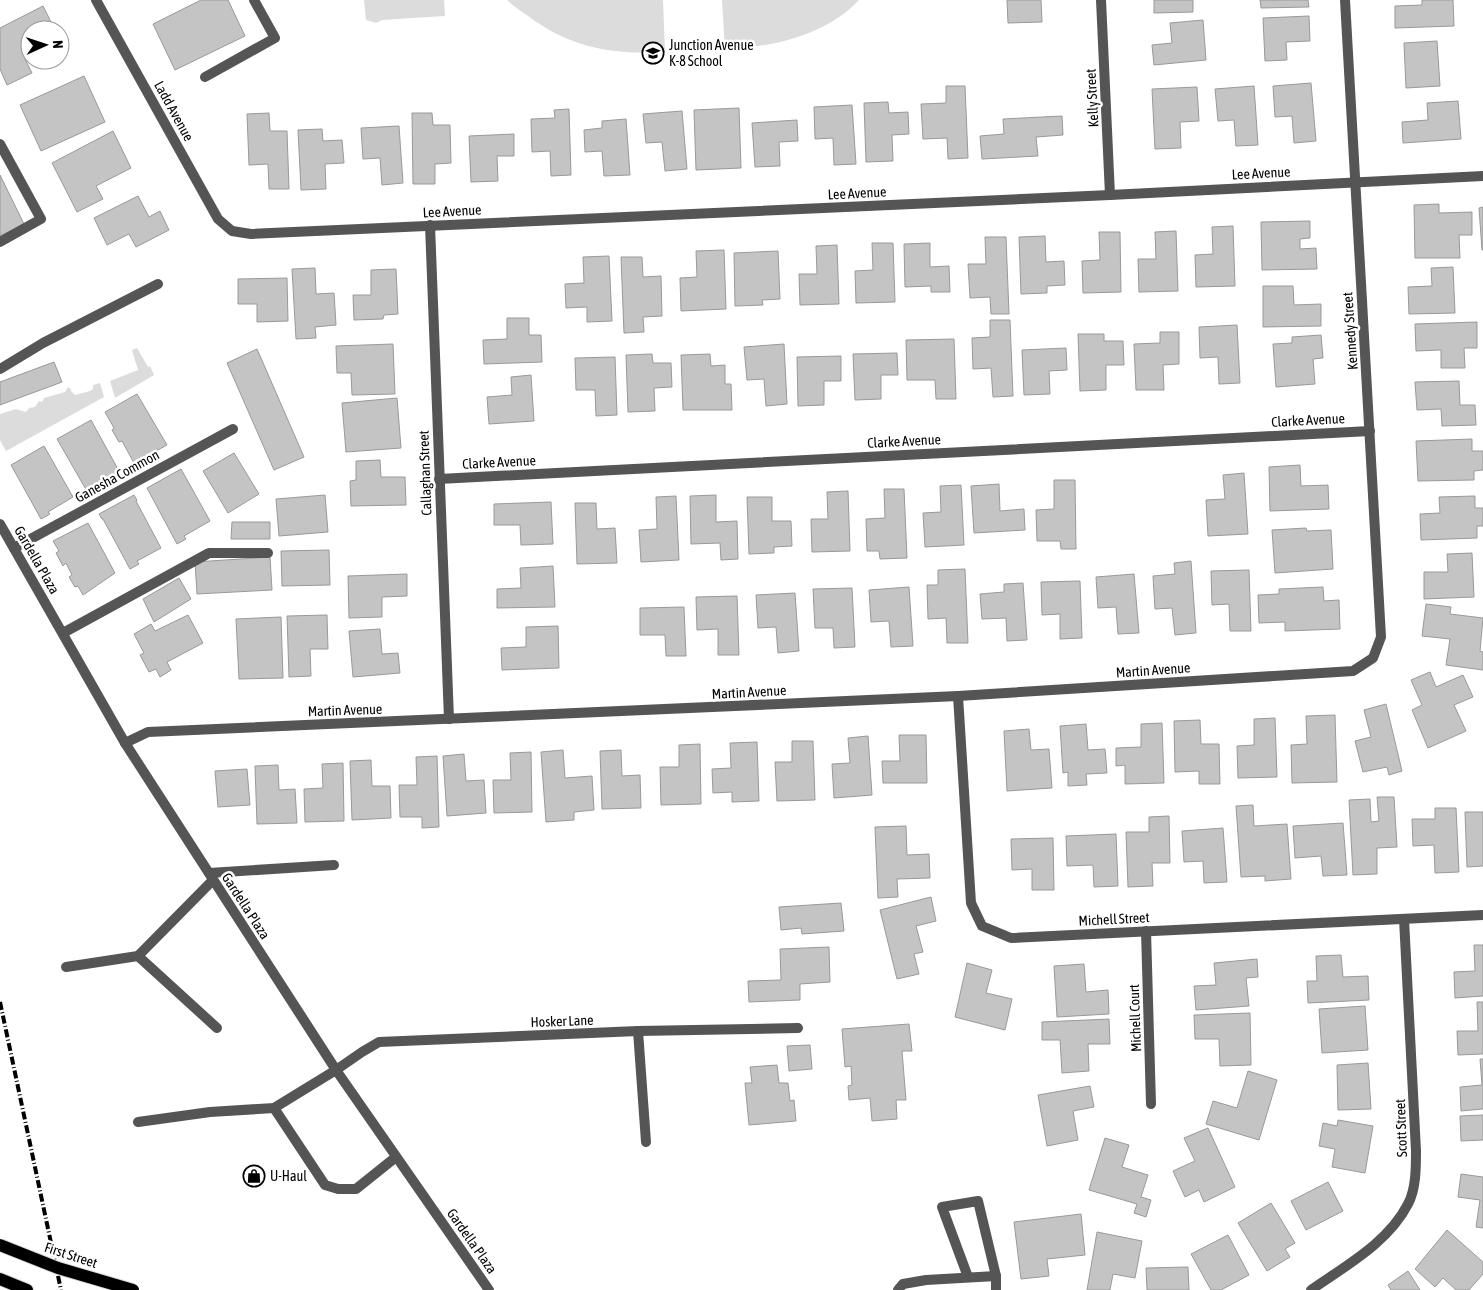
<svg xmlns="http://www.w3.org/2000/svg" width="1483" height="1290" viewBox="0 0 1483 1290" font-family="'Asap Condensed',sans-serif">
  <style>
    .green { fill: #dcdcdc }
    .building { fill: #c4c4c4; stroke: #999 }
    .lines { fill: none; stroke-linecap: round; stroke-linejoin: round }
    .primary-casing { stroke: #dbdbdb; stroke-width: 14 }
    .lane { stroke: #555; stroke-width: 10 }
    .street { stroke: #555; stroke-width: 10 }
    .primary { stroke: #000; stroke-width: 12 }
    .rail { stroke: #000; stroke-width: 4; stroke-dasharray: 8 2.5 1 2.5; stroke-linecap: butt }
    .primary-bridge-casing { stroke: #dbdbdb; stroke-width: 14; stroke-linecap: butt }
    .primary-bridge { stroke: #000; stroke-width: 12 }
    .labels { text-anchor: middle; stroke-width: 5; stroke-linejoin: round; paint-order: stroke }
    .poi-label { font-size: 14px; fill: #000; stroke: #fff; text-anchor: start }
    .street-label { font-size: 14px; fill: #000; stroke: #fff }
  </style>
  <rect width="100%" height="100%" fill="#fff"/>
  <g class="green">
    <polygon points="364,0 444,0 445,16 382,20 376,23 366,20"/>
    <path d="M507 0H663L665 52C613 55 571 48 528 16 521 11 513 6 507 0Z"/>
    <path d="M722 0H859C825 36 772 47 725 49Z"/>
    <polygon points="137,348 148,367 150,366 154,375 115,398 110,381 138,370 132,350"/>
    <polygon points="100,383 104,397 6,451 0,440 0,414 16,409 26,412 29,408 35,407 39,401 42,402 44,398 65,392 68,387 71,389 71,391 75,395 90,391 93,389 93,385"/>
  </g>
  <g class="building">
    <polygon points="201,0 228,0 245,36 175,70 153,24"/>
    <polygon points="1007,0 1041,0 1042,22 1008,23"/>
    <polygon points="1154,0 1193,0 1193,12 1154,13"/>
    <polygon points="1260,0 1308,0 1309,7 1261,8"/>
    <polygon points="1422,0 1453,0 1454,26 1395,28 1395,6 1422,5"/>
    <polygon points="43,6 55,30 30,30 30,57 25,59 32,73 7,85 0,69 0,28"/>
    <polygon points="1309,16 1310,41 1286,42 1287,60 1265,61 1263,18"/>
    <polygon points="1203,20 1206,60 1154,65 1152,45 1172,43 1170,23"/>
    <polygon points="1437,41 1440,86 1406,88 1404,43"/>
    <polygon points="84,76 105,122 41,151 20,105"/>
    <polygon points="1311,83 1316,141 1294,143 1292,116 1275,117 1273,86"/>
    <polygon points="946,86 965,86 968,158 948,159 947,138 923,139 921,104 946,103"/>
    <polygon points="1254,86 1258,145 1236,146 1234,120 1218,121 1215,89"/>
    <polygon points="1197,87 1199,121 1180,122 1181,148 1155,149 1152,89"/>
    <polygon points="1458,101 1461,139 1403,143 1402,122 1428,120 1427,103"/>
    <polygon points="888,102 889,113 908,112 909,134 892,135 893,161 866,162 864,103"/>
    <polygon points="852,105 856,164 834,165 833,138 815,139 814,107"/>
    <polygon points="739,108 741,168 696,170 694,110"/>
    <polygon points="569,109 571,175 551,176 550,151 532,152 531,119 555,118 554,110"/>
    <polygon points="682,111 687,169 665,171 662,142 646,143 643,114"/>
    <polygon points="269,113 270,131 287,131 289,189 269,189 268,164 249,165 247,114"/>
    <polygon points="412,113 432,113 433,125 450,125 451,163 435,164 435,184 413,184"/>
    <polygon points="1062,116 1063,135 1036,137 1038,156 982,159 980,136 1004,134 1003,119"/>
    <polygon points="626,119 630,175 604,176 602,151 585,152 584,130 602,128 602,121"/>
    <polygon points="797,120 798,141 779,142 780,166 755,167 752,123"/>
    <polygon points="399,126 403,183 382,185 380,158 363,159 361,128"/>
    <polygon points="322,129 323,141 342,140 344,163 325,164 326,189 301,190 298,130"/>
    <polygon points="113,131 131,168 96,186 103,199 77,212 52,163"/>
    <polygon points="514,134 514,156 497,156 498,181 471,182 469,136"/>
    <polygon points="0,175 24,224 0,236"/>
    <polygon points="138,196 149,217 160,211 169,230 136,247 129,234 107,245 94,218"/>
    <polygon points="1439,204 1439,213 1472,212 1472,235 1459,235 1460,258 1415,258 1414,205"/>
    <polygon points="1483,207 1483,250 1482,250 1479,208"/>
    <polygon points="1310,221 1310,238 1300,239 1300,249 1316,248 1317,269 1262,270 1261,222"/>
    <polygon points="1233,226 1235,286 1196,287 1195,255 1213,254 1212,227"/>
    <polygon points="1176,231 1178,291 1139,292 1138,259 1156,259 1155,232"/>
    <polygon points="1099,232 1120,232 1121,292 1083,293 1082,261 1100,260"/>
    <polygon points="1045,236 1046,262 1064,261 1065,285 1047,286 1047,293 1021,294 1019,237"/>
    <polygon points="985,237 1006,237 1009,314 991,314 990,297 970,298 968,264 986,264"/>
    <polygon points="872,243 893,243 895,302 856,303 855,271 873,270"/>
    <polygon points="930,243 930,267 949,266 950,292 931,292 931,286 905,287 904,244"/>
    <polygon points="837,245 839,304 800,305 799,274 817,274 816,246"/>
    <polygon points="724,250 726,309 681,311 680,278 697,277 696,251"/>
    <polygon points="778,251 780,299 762,300 763,305 735,306 734,253"/>
    <polygon points="609,256 612,321 587,322 587,307 566,308 565,284 584,283 583,257"/>
    <polygon points="621,257 642,257 643,277 661,276 662,316 643,317 644,332 624,333"/>
    <polygon points="1453,267 1455,313 1409,314 1408,287 1432,286 1431,268"/>
    <polygon points="315,268 316,294 334,293 336,325 315,327 316,338 296,339 292,269"/>
    <polygon points="396,269 398,314 384,315 383,319 354,320 353,295 371,295 371,270"/>
    <polygon points="287,278 288,321 257,322 257,304 238,304 238,279"/>
    <polygon points="1263,286 1293,286 1294,305 1321,304 1321,326 1263,327"/>
    <polygon points="507,318 529,318 529,335 541,335 542,362 484,364 483,340 507,339"/>
    <polygon points="990,320 1010,320 1013,396 993,397 991,368 973,369 972,338 990,337"/>
    <polygon points="1477,322 1477,348 1464,348 1465,368 1441,368 1441,350 1416,351 1415,324"/>
    <polygon points="1237,325 1240,383 1219,384 1218,357 1200,358 1199,327"/>
    <polygon points="1160,332 1179,332 1179,364 1163,365 1164,390 1136,390 1134,344 1160,343"/>
    <polygon points="1078,334 1104,334 1104,341 1123,341 1124,365 1106,365 1106,390 1080,391"/>
    <polygon points="1321,335 1323,358 1313,359 1315,384 1276,387 1273,344 1292,343 1292,337"/>
    <polygon points="954,339 956,399 936,399 935,380 907,380 906,340"/>
    <polygon points="393,344 395,394 352,395 351,373 337,373 336,346"/>
    <polygon points="784,344 787,404 766,406 764,379 747,380 744,347"/>
    <polygon points="1066,348 1067,370 1049,371 1050,394 1024,395 1022,350"/>
    <polygon points="257,349 304,457 274,470 227,363"/>
    <polygon points="897,353 898,375 881,375 881,399 855,400 853,354"/>
    <polygon points="652,354 653,363 671,363 672,387 654,388 655,411 628,412 626,355"/>
    <polygon points="710,354 711,366 725,365 725,384 731,384 732,410 683,410 681,355"/>
    <polygon points="841,356 841,381 824,381 824,405 798,406 797,357"/>
    <polygon points="615,357 617,415 596,416 595,390 576,390 575,358"/>
    <polygon points="54,362 62,382 0,405 0,382"/>
    <polygon points="531,375 534,421 489,424 487,397 512,395 511,377"/>
    <polygon points="1459,381 1460,405 1475,405 1476,425 1442,426 1441,409 1417,410 1415,382"/>
    <polygon points="137,394 167,445 134,463 122,441 119,442 112,430 114,428 105,412"/>
    <polygon points="397,398 401,448 346,452 342,403"/>
    <polygon points="91,420 119,471 95,486 96,488 88,493 57,439"/>
    <polygon points="1472,439 1472,451 1483,451 1483,470 1474,471 1474,480 1418,481 1416,441"/>
    <polygon points="44,446 73,497 48,512 50,514 41,519 11,465"/>
    <polygon points="234,453 259,494 228,513 203,471"/>
    <polygon points="380,460 381,477 405,477 406,505 351,506 350,481 356,480 356,461"/>
    <polygon points="1300,465 1301,486 1328,485 1329,509 1270,511 1269,467"/>
    <polygon points="181,469 210,521 184,536 186,539 177,544 147,488"/>
    <polygon points="1244,473 1248,534 1208,536 1206,500 1225,499 1223,475"/>
    <polygon points="1054,480 1075,480 1076,549 1061,549 1060,541 1037,541 1036,510 1054,509"/>
    <polygon points="999,484 1000,511 1024,509 1025,530 974,533 971,486"/>
    <polygon points="961,485 964,545 925,547 923,513 941,512 940,486"/>
    <polygon points="884,489 904,489 907,558 880,559 879,551 867,551 866,519 885,518"/>
    <polygon points="848,491 850,551 812,552 811,519 828,519 827,492"/>
    <polygon points="134,495 137,500 136,501 161,548 137,561 139,564 130,569 103,519 102,519 99,514"/>
    <polygon points="325,495 328,532 279,536 276,499"/>
    <polygon points="716,495 716,522 737,521 738,559 721,560 720,543 691,544 690,496"/>
    <polygon points="676,496 679,560 641,562 639,530 657,529 656,497"/>
    <polygon points="1475,496 1475,508 1483,508 1483,526 1477,526 1477,538 1421,540 1420,514 1440,513 1439,497"/>
    <polygon points="747,497 772,497 772,521 791,521 792,546 774,547 774,553 749,554"/>
    <polygon points="551,502 553,544 521,545 520,525 494,525 494,504"/>
    <polygon points="575,503 596,503 597,529 615,528 617,563 577,564"/>
    <polygon points="232,522 270,522 270,539 231,539"/>
    <polygon points="88,523 115,573 83,595 78,586 75,587 69,577 72,575 66,563 63,566 56,553 59,551 53,541"/>
    <polygon points="1306,528 1307,531 1331,530 1333,569 1275,573 1272,530"/>
    <polygon points="329,550 330,585 282,586 281,551"/>
    <polygon points="1472,553 1474,597 1424,599 1424,572 1448,572 1447,554"/>
    <polygon points="270,557 272,590 197,594 195,562"/>
    <polygon points="1191,561 1196,633 1175,635 1172,608 1155,609 1153,576 1175,574 1174,563"/>
    <polygon points="553,566 555,607 497,608 497,589 521,588 520,568"/>
    <polygon points="965,569 968,643 947,643 946,618 928,619 927,585 938,585 938,570"/>
    <polygon points="1249,570 1251,631 1230,631 1229,604 1212,605 1211,571"/>
    <polygon points="407,574 407,596 382,597 382,617 349,618 348,576"/>
    <polygon points="1134,574 1139,633 1118,634 1116,607 1098,608 1096,577"/>
    <polygon points="179,578 191,599 154,622 143,599"/>
    <polygon points="1080,581 1082,638 1060,639 1060,614 1042,615 1041,582"/>
    <polygon points="1023,583 1027,640 1007,641 1006,618 982,619 980,594 1004,592 1004,584"/>
    <polygon points="909,587 913,646 891,647 889,621 871,622 869,590"/>
    <polygon points="1323,587 1324,601 1339,600 1340,629 1285,631 1285,622 1259,623 1258,595 1279,594 1279,589"/>
    <polygon points="852,588 855,647 834,648 833,628 815,628 813,589"/>
    <polygon points="795,593 799,651 778,653 776,627 758,628 756,595"/>
    <polygon points="737,596 739,655 718,655 718,629 697,630 696,597"/>
    <polygon points="1426,604 1451,607 1450,614 1483,618 1480,651 1483,652 1483,670 1446,665 1450,639 1422,636"/>
    <polygon points="684,607 686,656 666,656 665,635 640,635 640,608"/>
    <polygon points="188,615 203,643 167,662 171,670 160,677 156,669 149,672 140,655 144,653 134,634 151,624 155,631"/>
    <polygon points="327,615 328,649 310,649 311,676 289,677 287,616"/>
    <polygon points="281,617 283,678 239,679 236,619"/>
    <polygon points="558,626 559,668 502,670 501,648 526,647 526,627"/>
    <polygon points="380,629 382,654 398,653 400,673 353,677 349,631"/>
    <polygon points="1430,672 1436,687 1463,675 1473,697 1454,705 1466,731 1428,748 1412,710 1422,705 1411,680"/>
    <polygon points="1386,704 1402,771 1389,775 1387,767 1363,772 1355,741 1371,737 1364,710"/>
    <polygon points="1335,715 1337,782 1292,783 1291,745 1307,744 1306,716"/>
    <polygon points="1275,718 1277,777 1238,778 1237,746 1254,745 1254,719"/>
    <polygon points="1200,720 1201,744 1219,744 1220,784 1199,784 1199,771 1175,772 1174,721"/>
    <polygon points="1162,723 1164,783 1125,784 1125,765 1116,766 1116,748 1141,747 1141,724"/>
    <polygon points="1086,724 1088,750 1105,749 1107,773 1086,774 1087,785 1068,786 1068,772 1063,773 1060,726"/>
    <polygon points="1029,729 1031,750 1049,749 1052,788 1007,791 1004,731"/>
    <polygon points="899,735 926,735 927,783 883,783 882,761 900,761"/>
    <polygon points="868,736 872,795 834,798 832,764 850,763 848,738"/>
    <polygon points="792,741 813,741 815,800 777,801 775,762 792,762"/>
    <polygon points="757,742 759,801 732,802 732,792 713,793 712,769 731,768 730,743"/>
    <polygon points="700,744 701,804 661,805 660,767 679,767 679,745"/>
    <polygon points="563,750 565,778 592,776 594,810 574,812 574,820 546,822 541,752"/>
    <polygon points="621,750 622,776 640,775 641,808 602,809 600,751"/>
    <polygon points="531,752 532,812 494,813 493,780 511,780 510,753"/>
    <polygon points="464,754 466,781 484,780 486,813 447,816 443,756"/>
    <polygon points="437,756 439,827 422,828 422,817 400,817 399,785 417,785 416,757"/>
    <polygon points="371,760 372,786 390,786 391,818 352,820 350,761"/>
    <polygon points="343,763 344,821 305,822 304,789 323,788 322,764"/>
    <polygon points="278,765 279,790 295,789 297,823 257,824 255,766"/>
    <polygon points="247,769 250,805 218,807 215,771"/>
    <polygon points="1377,797 1394,797 1397,847 1377,848 1377,874 1353,875 1349,800 1370,799 1371,822 1379,821"/>
    <polygon points="1253,805 1254,826 1287,824 1291,879 1265,881 1265,876 1241,877 1236,806"/>
    <polygon points="1435,808 1456,808 1459,872 1435,873 1434,845 1413,846 1412,819 1435,819"/>
    <polygon points="1465,812 1483,812 1483,866 1467,867"/>
    <polygon points="1169,816 1170,863 1152,863 1153,886 1128,887 1126,832 1149,832 1149,817"/>
    <polygon points="1343,823 1347,875 1323,876 1321,856 1295,858 1293,826"/>
    <polygon points="906,826 907,855 929,854 930,878 897,879 898,897 878,898 875,827"/>
    <polygon points="1223,828 1227,882 1204,883 1203,861 1184,862 1182,831"/>
    <polygon points="1116,834 1118,886 1094,887 1093,865 1067,866 1066,836"/>
    <polygon points="1053,838 1054,890 1032,890 1032,869 1012,870 1011,839"/>
    <polygon points="931,897 936,921 916,926 923,952 914,954 919,974 897,979 880,910"/>
    <polygon points="841,903 844,931 802,934 801,928 781,930 779,907"/>
    <polygon points="1474,945 1483,945 1483,996 1455,998 1454,972 1475,971"/>
    <polygon points="829,947 830,982 800,984 800,1000 749,1002 748,981 781,980 780,949"/>
    <polygon points="1341,955 1343,977 1368,976 1369,1000 1308,1003 1307,981 1317,981 1316,956"/>
    <polygon points="1257,959 1258,977 1246,978 1249,1006 1196,1010 1194,986 1216,985 1214,963"/>
    <polygon points="967,963 992,970 986,993 1012,999 1005,1030 955,1017"/>
    <polygon points="1084,964 1086,992 1108,990 1109,1014 1057,1017 1054,966"/>
    <polygon points="1477,1002 1483,1002 1483,1054 1458,1055 1457,1031 1478,1031"/>
    <polygon points="1365,1006 1368,1050 1322,1053 1319,1009"/>
    <polygon points="1250,1013 1251,1065 1220,1066 1219,1039 1195,1039 1194,1015"/>
    <polygon points="1109,1019 1110,1044 1088,1044 1089,1071 1062,1073 1060,1040 1042,1040 1042,1022"/>
    <polygon points="909,1024 912,1051 902,1051 906,1100 896,1100 897,1119 872,1121 870,1098 849,1100 848,1086 852,1085 851,1066 845,1067 842,1029"/>
    <polygon points="810,1045 812,1069 789,1071 787,1046"/>
    <polygon points="1480,1059 1483,1059 1483,1109 1461,1111 1460,1087 1482,1085"/>
    <polygon points="1368,1063 1371,1109 1338,1110 1337,1065"/>
    <polygon points="777,1065 779,1083 788,1083 790,1101 794,1100 796,1121 749,1125 745,1083 752,1083 750,1067"/>
    <polygon points="1248,1071 1277,1080 1259,1140 1206,1124 1213,1101 1237,1108"/>
    <polygon points="1090,1086 1094,1107 1073,1111 1078,1140 1047,1146 1038,1095"/>
    <polygon points="1483,1115 1483,1140 1461,1141 1460,1116"/>
    <polygon points="1338,1120 1373,1126 1365,1173 1332,1167 1335,1149 1319,1146 1323,1123 1337,1126"/>
    <polygon points="1208,1128 1235,1187 1204,1202 1199,1190 1185,1197 1173,1171 1195,1161 1184,1138"/>
    <polygon points="1105,1138 1129,1145 1122,1167 1148,1175 1141,1197 1151,1200 1146,1217 1134,1213 1137,1204 1089,1190"/>
    <polygon points="1461,1174 1483,1177 1483,1228 1476,1227 1480,1200 1458,1197"/>
    <polygon points="1328,1182 1343,1211 1306,1230 1291,1201"/>
    <polygon points="1271,1203 1295,1243 1285,1249 1290,1257 1267,1271 1238,1223"/>
    <polygon points="1081,1214 1085,1255 1047,1259 1049,1276 1021,1279 1014,1222"/>
    <polygon points="1447,1230 1483,1262 1483,1274 1469,1290 1456,1290 1443,1278 1435,1287 1415,1269"/>
    <polygon points="1097,1232 1142,1241 1135,1278 1113,1274 1110,1290 1087,1290"/>
    <polygon points="1228,1235 1249,1275 1221,1290 1211,1290 1191,1254"/>
    <polygon points="1188,1267 1189,1290 1147,1290 1146,1268"/>
    <polygon points="1408,1271 1420,1290 1391,1290 1388,1285"/>
  </g>
  <g class="lines">
    <g class="primary-casing">
      <polyline id="primary" points="0,1279 27,1290"/>
    </g>
    <g class="lane">
      <polyline points="205,77 275,38 254,0"/>
      <polyline points="0,144 41,219 0,242"/>
      <polyline points="0,369 43,343 158,284"/>
      <polyline points="63,633 209,553 268,553"/>
      <polyline points="209,873 334,865"/>
      <polyline points="213,880 138,956 217,1028"/>
      <polyline points="66,967 138,956"/>
      <polyline points="638,1031 646,1142"/>
      <polyline points="274,1108 325,1185 338,1189 356,1189 396,1157"/>
      <polyline points="138,1122 210,1112 274,1108 336,1070"/>
      <polyline points="968,1277 942,1207 978,1201 996,1276 996,1290"/>
      <polyline points="898,1290 903,1284 926,1280 996,1276"/>
    </g>
    <g class="street">
      <polyline points="96,0 218,219 232,231 251,234 1110,195 1483,176"/>
      <polyline points="1101,0 1110,195"/>
      <polyline points="430,225 449,719"/>
      <polyline points="439,479 1370,431"/>
      <polyline points="0,524 125,743 336,1070 489,1290"/>
      <polyline points="14,548 233,429"/>
      <polyline points="958,696 971,903 982,926 1011,938 1483,915"/>
      <path d="M125 743 148 732 958 696 1353 671 1373 658 1381 637C1370 425 1356 213 1345 0"/>
      <polyline points="1146,931 1151,1104"/>
      <polyline points="336,1070 362,1052 379,1042 638,1031 798,1028"/>
      <path d="M1311 1290C1345 1266 1388 1243 1408 1204 1416 1189 1416 1168 1416 1151L1404 919"/>
    </g>
    <use href="#primary" class="primary"/>
    <polyline class="rail" points="0,1002 61,1290"/>
    <g class="primary-bridge-casing">
      <polyline id="primary-bridge" points="0,1245 58,1268 133,1290"/>
    </g>
    <use href="#primary-bridge" class="primary-bridge"/>
  </g>
  <defs>
    <g id="school-ring" transform="scale(1.125)"><circle r="9.5" fill="#fff" stroke="#000" stroke-width="1.5"/><path d="M0-5L7-2L0 1L-7-2ZM-4 1L0 2.5L4 1V4Q0 6-4 4Z" fill="#000"/></g>
    <g id="shop-ring" transform="scale(1.125)"><circle r="9.5" fill="#fff" stroke="#000" stroke-width="1.5"/><path d="M-5-2.5h2.3a2.7 3.5 0 0 1 5.4 0H5L5.5 6h-11ZM-1.5-2.5h3a1.5 2.3 0 0 0-3 0Z" fill="#000"/></g>
  </defs>
  <g fill-rule="evenodd">
    <use href="#school-ring" x="653" y="53"/>
    <use href="#shop-ring" x="254" y="1176"/>
  </g>
  <g class="labels">
    <g class="poi-label">
      <text x="669" y="50">Junction Avenue<tspan x="669" dy="16">K-8 School</tspan></text>
      <text x="270" y="1181">U-Haul</text>
    </g>
    <g class="street-label">
      <text transform="translate(1092 98) rotate(-93)" y="5">Kelly Street</text>
      <text transform="translate(174 111) rotate(61)" y="5">Ladd Avenue</text>
      <text transform="translate(1261 173) rotate(-3)" y="5">Lee Avenue</text>
      <text transform="translate(857 193) rotate(-3)" y="5">Lee Avenue</text>
      <text transform="translate(452 211) rotate(-3)" y="5">Lee Avenue</text>
      <text transform="translate(1350 331) rotate(-94)" y="5">Kennedy Street</text>
      <text transform="translate(1308 420) rotate(-3)" y="5">Clarke Avenue</text>
      <text transform="translate(904 441) rotate(-3)" y="5">Clarke Avenue</text>
      <text transform="translate(499 462) rotate(-3)" y="5">Clarke Avenue</text>
      <text transform="translate(425 473) rotate(-92)" y="5">Callaghan Street</text>
      <text transform="translate(117 476) rotate(-29)" y="5">Ganesha Common</text>
      <text transform="translate(37 560) rotate(60)" y="5">Gardella Plaza</text>
      <text transform="translate(1153 670) rotate(-4)" y="5">Martin Avenue</text>
      <text transform="translate(749 692) rotate(-3)" y="5">Martin Avenue</text>
      <text transform="translate(345 710) rotate(-2)" y="5">Martin Avenue</text>
      <text transform="translate(246 906) rotate(57)" y="5">Gardella Plaza</text>
      <text transform="translate(1114 919) rotate(-3)" y="5">Michell Street</text>
      <text transform="translate(1135 1018) rotate(-92)" y="5">Michell Court</text>
      <text transform="translate(562 1021) rotate(-2)" y="5">Hosker Lane</text>
      <text transform="translate(1401 1128) rotate(-92)" y="5">Scott Street</text>
      <text transform="translate(472 1241) rotate(55)" y="5">Gardella Plaza</text>
      <text transform="translate(71 1255) rotate(18)" y="5">First Street</text>
    </g>
  </g>
  <g transform="translate(45 45) rotate(87)"><circle r="24" fill="#ffffff" stroke="#999999"/>
  <path d="M0-4L9 19L0 12L-9 19Z" fill="#000000"/>
  <text y="-8" font-size="14" font-weight="bold" text-anchor="middle" fill="#000000">N</text>
  </g>
</svg>
